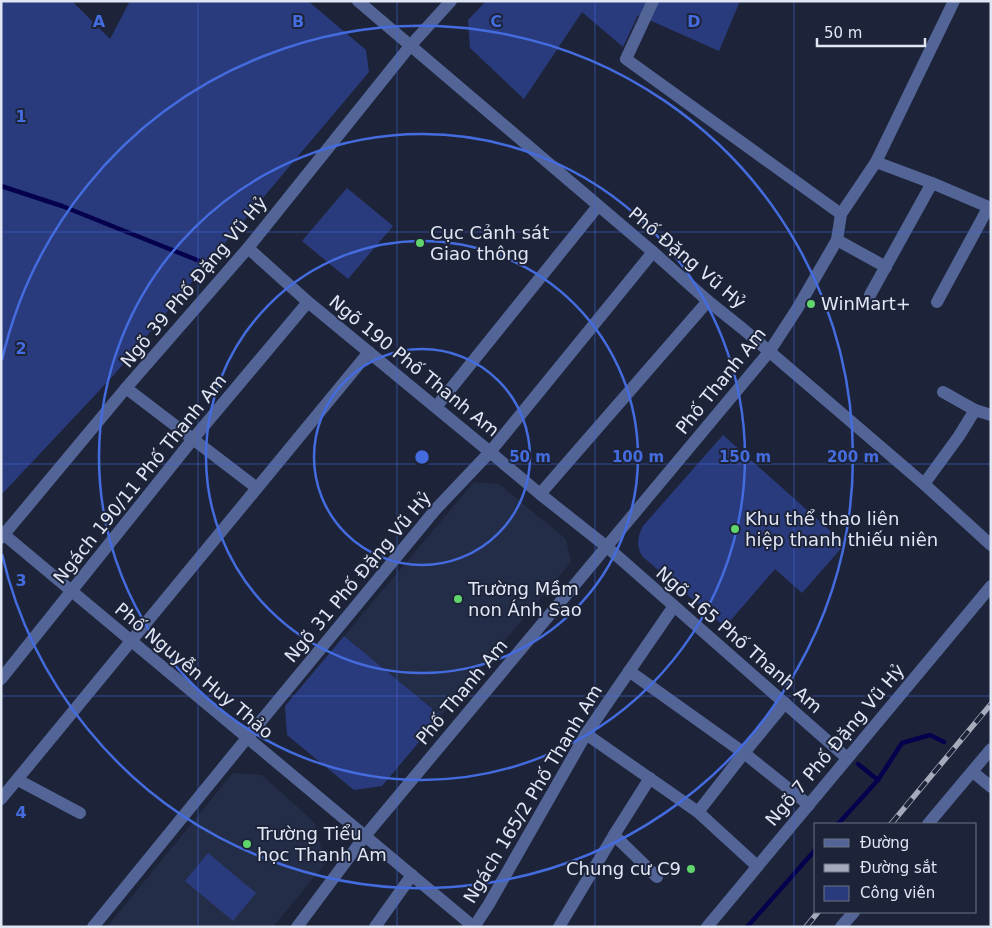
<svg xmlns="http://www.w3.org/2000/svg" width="992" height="928" viewBox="0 0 992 928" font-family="'DejaVu Sans',sans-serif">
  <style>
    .built { fill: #242d48 }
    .green { fill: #2a3b7d }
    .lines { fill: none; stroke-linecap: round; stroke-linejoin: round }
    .stream { stroke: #06014d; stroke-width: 4.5 }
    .minor { stroke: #536497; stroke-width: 12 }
    .rail-casing { stroke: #a5abbb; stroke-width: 5.5 }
    .rail { stroke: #1d2439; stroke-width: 4; stroke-dasharray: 11; stroke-linecap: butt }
    .grid { fill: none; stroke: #446cde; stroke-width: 1; stroke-opacity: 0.55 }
    .ring { fill: none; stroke: #446cde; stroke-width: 2.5 }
    .poi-dot { fill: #5fd56b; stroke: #1d2439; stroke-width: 2 }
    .labels { text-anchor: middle; stroke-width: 4; stroke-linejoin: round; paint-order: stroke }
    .poi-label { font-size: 18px; fill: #e0e6f4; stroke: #1d2439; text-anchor: start }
    .street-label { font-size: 18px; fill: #e0e6f4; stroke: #1d2439 }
    .grid-label { font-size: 16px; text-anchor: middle; font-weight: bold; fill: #446cde; stroke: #1d2439; stroke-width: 4; stroke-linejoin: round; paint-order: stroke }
    .centre { fill: #446cde; stroke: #1d2439; stroke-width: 2.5 }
    .ring-label { font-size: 15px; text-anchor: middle; font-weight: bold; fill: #446cde; stroke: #1d2439; stroke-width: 4; stroke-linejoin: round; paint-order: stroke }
  </style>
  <rect width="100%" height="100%" fill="#1d2439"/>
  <g class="built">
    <polygon points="474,482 499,484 566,539 571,562 441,716 344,636"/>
    <polygon points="233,773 262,775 315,823 325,864 273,927 107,927"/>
  </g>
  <g class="green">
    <polygon points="1,1 72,1 110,39 130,1 308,1 366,50 369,72 113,376 3,493 1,491"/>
    <polygon points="486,1 740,1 719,51 638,15 623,47 582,12 524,99 470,48 468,20"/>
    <polygon points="347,188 393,226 348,279 302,241"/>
    <path d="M723 435 845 544 802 593 775 569 725 627 643 557C636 547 637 537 643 526Z"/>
    <polygon points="344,636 441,716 382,786 354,790 287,735 285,706"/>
    <polygon points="208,853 256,893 233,921 185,881"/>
  </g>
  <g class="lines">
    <g class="stream">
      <polyline points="1,186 62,206 207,264"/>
      <polyline points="858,764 878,780"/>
      <polyline points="838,824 878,780 902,743 930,735 944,742"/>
      <polyline points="747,927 816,849"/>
    </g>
    <g class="minor">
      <polyline points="358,1 653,252 708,301 743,329 924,484 991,545"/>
      <polyline points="653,1 626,59 841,214"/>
      <polyline points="876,162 932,183 991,208"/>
      <polyline points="837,240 886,267"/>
      <polyline points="248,248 308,302 490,452 540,494 607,547 847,758"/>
      <polyline points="870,295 932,183"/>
      <polyline points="937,302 988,208"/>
      <polyline points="126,388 257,488"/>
      <polyline points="943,392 975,410 991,415"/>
      <polyline points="436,407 598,206"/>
      <polyline points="924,484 959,436 975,410"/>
      <polyline points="540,494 708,301"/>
      <polyline points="1,532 474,927"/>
      <polyline points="1,538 126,388 248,248 410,46 451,1"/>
      <polyline points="629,671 744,753 809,805"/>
      <polyline points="1,679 193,439 308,302"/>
      <polyline points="586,734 698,812 757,866"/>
      <polyline points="973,772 991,787"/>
      <polyline points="18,780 80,813"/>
      <polyline points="1,799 369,352"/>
      <polyline points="698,812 744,753 785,703"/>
      <polyline points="928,824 991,749"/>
      <polyline points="614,835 657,877"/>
      <polyline points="93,927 247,738 436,509 490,452 653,252"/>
      <polyline points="297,927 365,836 769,352 797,309 837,240 841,214 876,162 954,1"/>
      <polyline points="375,927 412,875"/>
      <polyline points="474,927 489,904 586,734 674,606"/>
      <polyline points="559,927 614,835 650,778"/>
      <polyline points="707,927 991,586"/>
      <polyline points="841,927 854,912"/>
    </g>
    <g class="rail-casing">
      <g id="rail">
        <polyline points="891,824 991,704"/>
        <polyline points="806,927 818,912"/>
      </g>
    </g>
    <use href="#rail" class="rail"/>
  </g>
  <path class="grid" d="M198 1V927M397 1V927M595 1V927M794 1V927M1 232H991M1 464H991M1 696H991"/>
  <g class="ring">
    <circle cx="422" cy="457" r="108"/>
    <circle cx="422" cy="457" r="216"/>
    <circle cx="422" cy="457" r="323"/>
    <path d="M2 360A431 431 0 1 1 2 554"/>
  </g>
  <g class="poi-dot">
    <circle cx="420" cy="243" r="5"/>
    <circle cx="811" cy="304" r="5"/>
    <circle cx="735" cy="529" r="5"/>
    <circle cx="458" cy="599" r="5"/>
    <circle cx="247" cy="844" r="5"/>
    <circle cx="691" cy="869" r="5"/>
  </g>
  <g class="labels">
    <g class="poi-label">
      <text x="430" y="239">Cục Cảnh sát<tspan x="430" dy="21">Giao thông</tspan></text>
      <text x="821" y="310">WinMart+</text>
      <text x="745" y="525">Khu thể thao liên<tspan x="745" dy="21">hiệp thanh thiếu niên</tspan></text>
      <text x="468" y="595">Trường Mầm<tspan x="468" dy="21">non Ánh Sao</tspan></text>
      <text x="257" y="840">Trường Tiểu<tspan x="257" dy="21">học Thanh Am</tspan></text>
      <text x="681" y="875" text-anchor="end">Chung cư C9</text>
    </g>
    <g class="street-label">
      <text transform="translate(687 258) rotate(40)" y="6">Phố Đặng Vũ Hỷ</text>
      <text transform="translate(194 282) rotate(-50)" y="6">Ngõ 39 Phố Đặng Vũ Hỷ</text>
      <text transform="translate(414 366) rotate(39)" y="6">Ngõ 190 Phố Thanh Am</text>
      <text transform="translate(721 381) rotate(-51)" y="6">Phố Thanh Am</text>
      <text transform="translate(140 479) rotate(-51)" y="6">Ngách 190/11 Phố Thanh Am</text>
      <text transform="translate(358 577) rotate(-50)" y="6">Ngõ 31 Phố Đặng Vũ Hỷ</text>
      <text transform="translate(739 640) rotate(41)" y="6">Ngõ 165 Phố Thanh Am</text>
      <text transform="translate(194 671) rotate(40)" y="6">Phố Nguyễn Huy Thảo</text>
      <text transform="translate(462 692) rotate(-50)" y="6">Phố Thanh Am</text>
      <text transform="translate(835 745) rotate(-50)" y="6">Ngõ 7 Phố Đặng Vũ Hỷ</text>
      <text transform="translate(533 794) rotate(-59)" y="6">Ngách 165/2 Phố Thanh Am</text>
    </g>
  </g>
  <g class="grid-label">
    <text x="99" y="27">A</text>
    <text x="298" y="27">B</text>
    <text x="496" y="27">C</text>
    <text x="694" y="27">D</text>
    <text x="21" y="122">1</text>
    <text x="21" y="354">2</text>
    <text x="21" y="586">3</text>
    <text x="21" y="818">4</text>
  </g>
  <circle cx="422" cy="457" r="8" class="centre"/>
  <g class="ring-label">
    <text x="530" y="462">50 m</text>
    <text x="638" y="462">100 m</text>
    <text x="745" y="462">150 m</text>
    <text x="853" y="462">200 m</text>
  </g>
  <rect width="992" height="928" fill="none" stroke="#e0e6f4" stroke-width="5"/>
  <rect x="814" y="823" width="162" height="90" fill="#1d2439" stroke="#6b7284"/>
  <rect x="824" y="839" width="25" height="8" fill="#536497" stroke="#6b7284"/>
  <text x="860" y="848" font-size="15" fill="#e0e6f4">Đường</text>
  <rect x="824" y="864" width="25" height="8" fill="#a5abbb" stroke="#6b7284"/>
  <text x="860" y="873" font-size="15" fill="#e0e6f4">Đường sắt</text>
  <rect x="824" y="886" width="25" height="15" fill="#2a3b7d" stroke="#6b7284"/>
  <text x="860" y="898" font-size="15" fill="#e0e6f4">Công viên</text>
  <path d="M817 38v8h108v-8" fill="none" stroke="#e0e6f4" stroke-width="2.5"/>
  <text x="824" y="38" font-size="15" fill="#e0e6f4" stroke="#1d2439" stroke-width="4" paint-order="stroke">50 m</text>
</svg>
